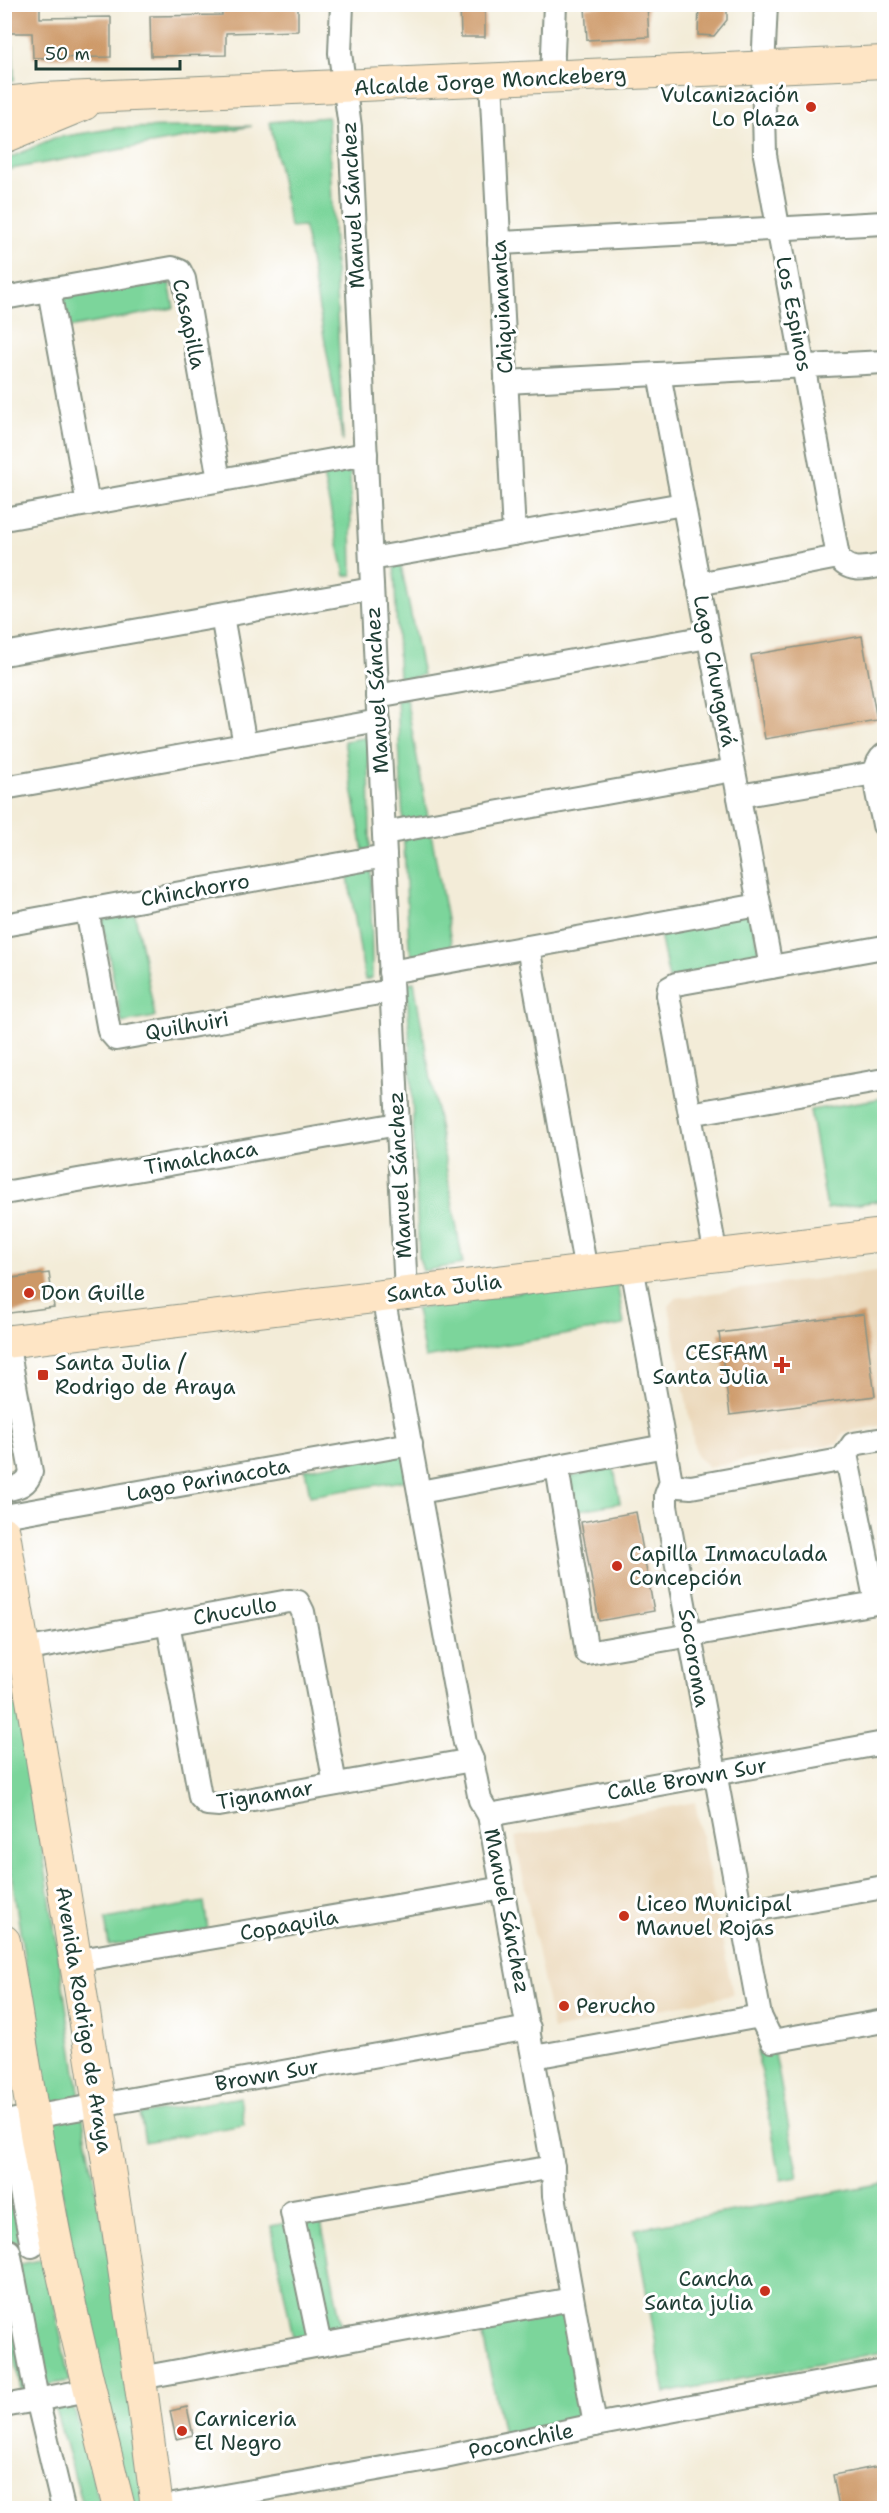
<svg xmlns="http://www.w3.org/2000/svg" width="889" height="2513" viewBox="0 0 889 2513" font-family="'Shantell Sans',sans-serif">
  <style>
    .built { fill: #ebd8ba }
    .green { fill: #7bd59b; stroke: #4d8968; stroke-width: 1.5 }
    .building { fill: #cd9968 }
    .lines { fill: none; stroke-linecap: round; stroke-linejoin: round }
    .street-casing { stroke: #899486; stroke-width: 26 }
    .secondary-casing { stroke: #899486; stroke-width: 34 }
    .street { stroke: #fff; stroke-width: 22 }
    .secondary { stroke: #fee5c5; stroke-width: 32 }
    .poi-dot { fill: #c8321e; stroke: #fff; stroke-width: 2 }
    .labels { text-anchor: middle; stroke-width: 6; stroke-linejoin: round; paint-order: stroke }
    .street-label { font-size: 21px; fill: #1f3d34; stroke: #fff }
    .poi-label { font-size: 21px; fill: #1f3d34; stroke: #fff; text-anchor: start }
  </style>
  <rect width="100%" height="100%" fill="#fff"/>
  <filter id="ink" filterUnits="userSpaceOnUse"><feTurbulence type="fractalNoise" baseFrequency=".0167" numOctaves="2"/><feDisplacementMap in="SourceGraphic" scale="12" xChannelSelector="R" yChannelSelector="G"/><feConvolveMatrix kernelMatrix="1 2 1 2 8 2 1 2 1" color-interpolation-filters="sRGB"/></filter>
  <filter id="wash" filterUnits="userSpaceOnUse"><feTurbulence type="fractalNoise" baseFrequency=".008" numOctaves="4" result="noise"/><feDisplacementMap in="SourceGraphic" scale="24" xChannelSelector="R" yChannelSelector="G"/><feGaussianBlur stdDeviation="1.35" result="paint"/><feColorMatrix in="noise" values="0 0 0 0 0 0 0 0 0 0 0 0 0 0 0 0 0 1.4 0 .05"/><feComposite in="paint" operator="in"/></filter>
  <g filter="url(#wash)">
    <rect width="100%" height="100%" fill="#f3ecd8"/>
    <g class="built">
      <polygon points="884,1270 884,1425 843,1433 838,1443 709,1467 696,1456 669,1306 676,1298"/>
      <polygon points="695,1802 733,1995 553,2030 515,1837"/>
    </g>
    <g class="green">
      <polygon points="5,46 13,46 14,80 5,82"/>
      <polygon points="328,117 343,442 304,226 290,227 270,122"/>
      <polygon points="252,126 5,170 5,160 54,138 117,128"/>
      <polygon points="168,277 174,308 62,329 57,298"/>
      <polygon points="350,465 352,575 345,576 322,471"/>
      <polygon points="400,560 423,675 399,681 394,563"/>
      <polygon points="406,698 453,952 413,958 409,946 397,699"/>
      <polygon points="369,737 370,849 363,851 344,741"/>
      <polygon points="371,866 372,978 365,980 347,870"/>
      <polygon points="751,912 761,960 669,979 659,929"/>
      <polygon points="135,914 155,1017 122,1023 102,920"/>
      <polygon points="414,982 463,1264 423,1271 419,1258 407,983"/>
      <polygon points="884,1098 884,1200 827,1209 810,1110"/>
      <polygon points="616,1276 624,1325 425,1358 416,1309"/>
      <polygon points="405,1452 409,1480 310,1496 305,1469"/>
      <polygon points="614,1468 620,1503 575,1511 569,1477"/>
      <polygon points="4,1596 85,2131 133,2379 150,2508 133,2508 95,2387 49,2118 5,1833"/>
      <polygon points="204,1902 208,1930 109,1946 105,1919"/>
      <polygon points="774,2048 798,2177 781,2180 757,2051"/>
      <polygon points="5,2051 13,2107 5,2109 4,2109"/>
      <polygon points="240,2097 244,2125 145,2142 140,2114"/>
      <polygon points="4,2144 23,2240 5,2244 4,2244"/>
      <polygon points="884,2183 884,2352 665,2393 635,2229"/>
      <polygon points="320,2216 343,2333 294,2342 271,2226"/>
      <polygon points="46,2259 69,2381 21,2390 5,2305 4,2267"/>
      <polygon points="566,2307 587,2418 503,2434 480,2322"/>
      <polygon points="73,2404 101,2508 84,2508 55,2409"/>
    </g>
    <g id="blocks">
      <g class="building">
        <polygon points="4,4 40,4 40,18 111,17 111,57 33,58 32,33 4,33"/>
        <polygon points="222,4 298,4 298,31 226,33 226,55 151,56 150,16 222,15"/>
        <polygon points="460,4 485,4 485,37 461,37"/>
        <polygon points="647,4 649,37 587,40 585,7"/>
        <polygon points="699,4 727,4 727,20 714,36 698,35"/>
        <polygon points="862,636 877,720 765,739 751,655"/>
        <polygon points="49,1273 54,1307 10,1313 5,1279"/>
        <polygon points="864,1314 875,1396 730,1415 719,1333"/>
        <polygon points="636,1512 654,1611 599,1621 581,1522"/>
        <polygon points="187,2407 193,2435 176,2439 170,2411"/>
        <polygon points="885,2465 885,2508 839,2508 833,2475"/>
      </g>
    </g>
  </g>
  <g filter="url(#ink)">
    <use href="#blocks" fill-opacity="0" stroke="#899486" stroke-width="1.5"/>
    <g class="lines">
      <g class="street-casing">
        <g id="street">
          <polyline points="342,4 340,53 350,127 406,1293"/>
          <path d="M766 4 763 69 765 155 838 557C849 574 867 568 884 565"/>
          <polyline points="552,78 555,4"/>
          <polyline points="491,80 514,534"/>
          <polyline points="499,243 884,223"/>
          <polyline points="49,290 88,504"/>
          <polyline points="4,298 172,268 180,271 184,279 219,480"/>
          <polyline points="659,374 771,967"/>
          <polyline points="506,382 884,362"/>
          <polyline points="4,519 366,454"/>
          <polyline points="371,559 683,504"/>
          <polyline points="698,584 838,557"/>
          <polyline points="222,616 245,745"/>
          <polyline points="4,654 372,589"/>
          <polyline points="377,696 708,637"/>
          <path d="M884 755C866 769 881 805 884 825"/>
          <polyline points="4,788 379,721"/>
          <polyline points="739,796 875,773"/>
          <polyline points="384,833 733,770"/>
          <polyline points="87,910 109,1031 116,1039 391,991"/>
          <polyline points="4,925 385,856"/>
          <polyline points="528,947 586,1271"/>
          <polyline points="390,972 759,905"/>
          <polyline points="690,1114 884,1080"/>
          <polyline points="4,1193 398,1124"/>
          <polyline points="716,1256 668,995 669,988 676,984 884,947"/>
          <polyline points="632,1266 671,1482 666,1495 666,1506 760,2016"/>
          <polyline points="383,1296 465,1743 472,1760 480,1800 489,1815 553,2167 554,2196 595,2425"/>
          <polyline points="557,1467 587,1653 876,1603 846,1454 853,1444 884,1439"/>
          <polyline points="671,1482 679,1486 691,1487 846,1459"/>
          <path d="M4 1490C17 1487 27 1486 31 1472L7 1342"/>
          <polyline points="420,1492 665,1446"/>
          <polyline points="4,1516 411,1444"/>
          <polyline points="168,1623 199,1791 200,1797 207,1804 219,1805 472,1760"/>
          <polyline points="24,1650 289,1601 298,1602 303,1612 335,1784"/>
          <polyline points="489,1815 884,1743"/>
          <polyline points="741,1912 884,1887"/>
          <polyline points="74,1961 503,1888"/>
          <polyline points="534,2057 760,2016 772,2041 884,2021"/>
          <polyline points="4,2122 529,2028"/>
          <polyline points="7,2122 32,2246"/>
          <polyline points="9,2251 37,2399 63,2508"/>
          <polyline points="320,2345 292,2212 553,2167"/>
          <polyline points="140,2378 572,2299"/>
          <polyline points="4,2406 89,2390"/>
          <polyline points="157,2508 445,2457 595,2425 884,2371"/>
        </g>
      </g>
      <g class="secondary-casing">
        <g id="secondary">
          <polyline points="4,103 43,99 884,62"/>
          <polyline points="4,137 84,104"/>
          <polyline points="4,1342 884,1235"/>
          <path d="M4 1533C58 1858 116 2182 157 2508"/>
          <path d="M4 1941C21 2041 36 2142 56 2242 75 2331 97 2420 119 2508"/>
        </g>
      </g>
      <use href="#street" class="street"/>
      <use href="#secondary" class="secondary"/>
    </g>
  </g>
  <g class="poi-dot">
    <circle cx="811" cy="107" r="6"/>
    <circle cx="29" cy="1293" r="6"/>
    <path d="M779 1356h6v6h6v6h-6v6h-6v-6h-6v-6h6z"/>
    <rect x="37" y="1369" width="12" height="12" rx="3"/>
    <circle cx="617" cy="1566" r="6"/>
    <circle cx="624" cy="1916" r="6"/>
    <circle cx="564" cy="2006" r="6"/>
    <circle cx="765" cy="2291" r="6"/>
    <circle cx="182" cy="2431" r="6"/>
  </g>
  <g class="labels">
    <g class="street-label">
      <text transform="translate(490 81) rotate(-3)" y="7">Alcalde Jorge Monckeberg</text>
      <text transform="translate(353 205) rotate(-93)" y="7">Manuel Sánchez</text>
      <text transform="translate(502 307) rotate(-93)" y="7">Chiquiananta</text>
      <text transform="translate(794 314) rotate(79)" y="7">Los Espinos</text>
      <text transform="translate(189 324) rotate(78)" y="7">Casapilla</text>
      <text transform="translate(715 671) rotate(79)" y="7">Lago Chungará</text>
      <text transform="translate(377 690) rotate(-93)" y="7">Manuel Sánchez</text>
      <text transform="translate(195 890) rotate(-10)" y="7">Chinchorro</text>
      <text transform="translate(187 1026) rotate(-10)" y="7">Quilhuiri</text>
      <text transform="translate(201 1158) rotate(-10)" y="7">Timalchaca</text>
      <text transform="translate(400 1175) rotate(-93)" y="7">Manuel Sánchez</text>
      <text transform="translate(444 1288) rotate(-7)" y="7">Santa Julia</text>
      <text transform="translate(208 1480) rotate(-10)" y="7">Lago Parinacota</text>
      <text transform="translate(235 1611) rotate(-10)" y="7">Chucullo</text>
      <text transform="translate(694 1658) rotate(80)" y="7">Socoroma</text>
      <text transform="translate(687 1779) rotate(-10)" y="7">Calle Brown Sur</text>
      <text transform="translate(265 1795) rotate(-9)" y="7">Tignamar</text>
      <text transform="translate(507 1911) rotate(79)" y="7">Manuel Sánchez</text>
      <text transform="translate(289 1925) rotate(-10)" y="7">Copaquila</text>
      <text transform="translate(84 2020) rotate(81)" y="7">Avenida Rodrigo de Araya</text>
      <text transform="translate(267 2075) rotate(-10)" y="7">Brown Sur</text>
      <text transform="translate(521 2441) rotate(-12)" y="7">Poconchile</text>
    </g>
    <g class="poi-label">
      <text x="799" y="102" text-anchor="end">Vulcanización<tspan x="799" dy="24">Lo Plaza</tspan></text>
      <text x="41" y="1300">Don Guille</text>
      <text x="768" y="1360" text-anchor="end">CESFAM<tspan x="768" dy="24">Santa Julia</tspan></text>
      <text x="55" y="1370">Santa Julia /<tspan x="55" dy="24">Rodrigo de Araya</tspan></text>
      <text x="629" y="1561">Capilla Inmaculada<tspan x="629" dy="24">Concepción</tspan></text>
      <text x="636" y="1911">Liceo Municipal<tspan x="636" dy="24">Manuel Rojas</tspan></text>
      <text x="576" y="2013">Perucho</text>
      <text x="753" y="2286" text-anchor="end">Cancha<tspan x="753" dy="24">Santa julia</tspan></text>
      <text x="194" y="2426">Carniceria<tspan x="194" dy="24">El Negro</tspan></text>
    </g>
  </g>
  <rect width="889" height="2513" fill="none" stroke="#fff" stroke-width="24"/>
  <path d="M36 60v9h144v-9" fill="none" stroke="#1f3d34" stroke-width="3"/>
  <text x="45" y="60" font-size="18" fill="#1f3d34" stroke="#ffffff" stroke-width="4.5" paint-order="stroke">50 m</text>
</svg>
